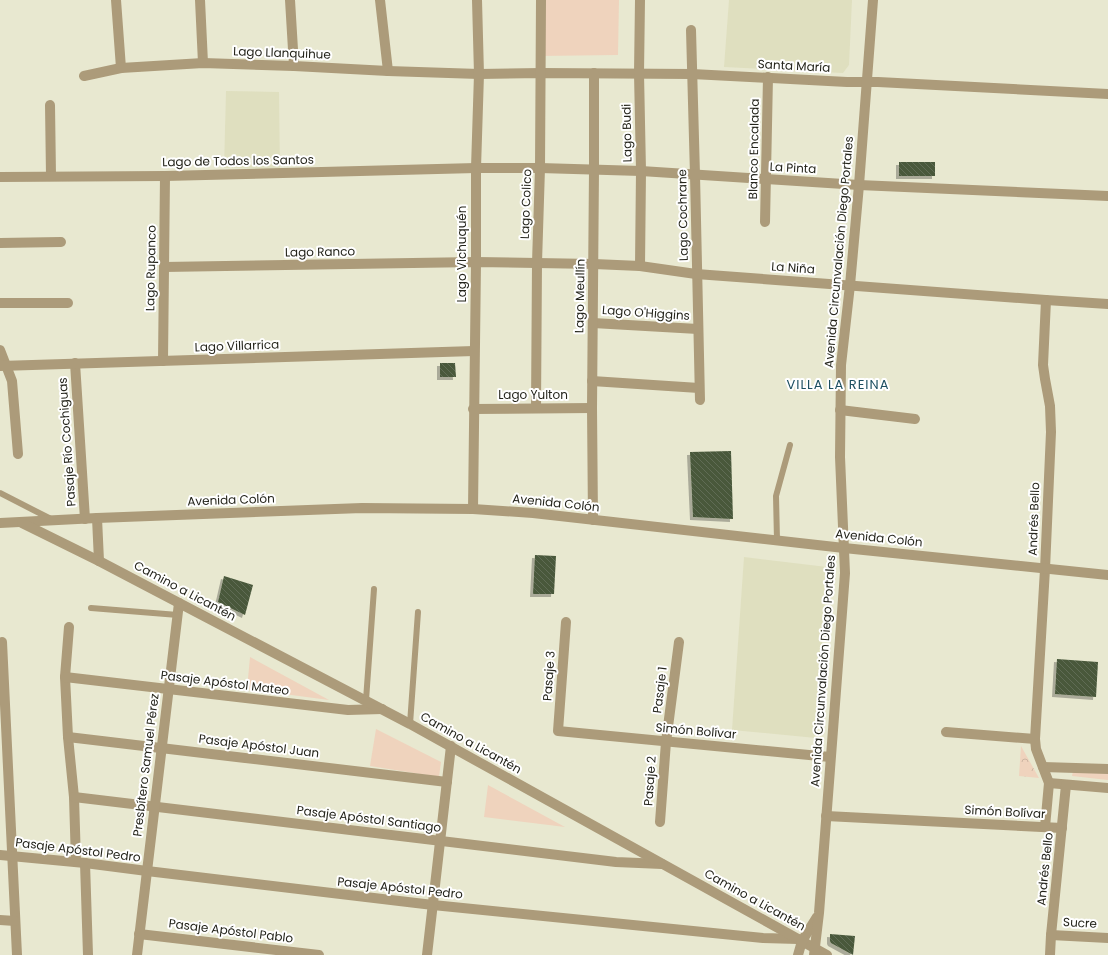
<svg xmlns="http://www.w3.org/2000/svg" width="1108" height="955" viewBox="0 0 1108 955" font-family="Poppins,sans-serif">
  <style>
    .built { fill: #dfdfbf }
    .grass { fill: #efd3bd }
    .forest { fill: url(#forest-crowns) }
    .building { fill: url(#building-back-hatch); filter: url(#shadow) }
    .lines { fill: none; stroke-linecap: round; stroke-linejoin: round }
    .service { stroke: #ac9b7a; stroke-width: 6 }
    .minor { stroke: #ac9b7a; stroke-width: 10 }
    .tertiary { stroke: #ac9b7a; stroke-width: 10 }
    .labels { text-anchor: middle; stroke-width: 4; stroke-linejoin: round; paint-order: stroke }
    .street-label { font-size: 12px; fill: #24241b; stroke: #fff }
    .neighbourhood-label { font-size: 13px; letter-spacing: 1px; fill: #1d4f60; stroke: #fff }
  </style>
  <defs>
    <pattern id="forest-crowns" width="20" height="18" patternUnits="userSpaceOnUse"><rect width="20" height="18" fill="#efd3bd"/><path d="M2 6a3 3 0 1 1 6 0M12 15a3 3 0 1 1 6 0" fill="none" stroke="#cdb5a2"/></pattern>
    <pattern id="building-back-hatch" width="6" height="6" patternUnits="userSpaceOnUse"><rect width="6" height="6" fill="#49583a"/><path d="M-1 5l2 2M0 0l6 6M5-1l2 2" fill="none" stroke="#606c54"/></pattern>
    <filter id="shadow"><feDropShadow dx="-3" dy="3" stdDeviation="0" flood-color="#0004"/></filter>
  </defs>
  <rect width="100%" height="100%" fill="#e8e8d0"/>
  <g class="built">
    <polygon points="729,0 852,0 849,65 843,73 724,67"/>
    <polygon points="226,91 279,92 280,169 224,168"/>
    <polygon points="744,557 827,567 816,738 732,730"/>
  </g>
  <g class="grass">
    <polygon points="538,0 619,0 618,55 538,56"/>
    <polygon points="250,657 329,700 247,689"/>
    <polygon points="376,729 441,762 439,777 370,766"/>
    <polygon points="1073,771 1108,773 1108,780 1072,776"/>
    <polygon points="488,785 565,827 484,817"/>
  </g>
  <polygon class="forest" points="1021,746 1039,778 1019,776"/>
  <g class="building">
    <rect x="899" y="162" width="36" height="14"/>
    <polygon points="440,363 455,363 456,377 440,377"/>
    <polygon points="731,451 733,519 693,517 690,452"/>
    <polygon points="535,555 556,556 554,594 533,594"/>
    <polygon points="224,576 253,585 245,615 218,602"/>
    <polygon points="1057,659 1098,662 1096,697 1055,694"/>
    <polygon points="830,934 855,936 853,955 831,943 830,941"/>
  </g>
  <g class="lines">
    <g class="service">
      <polyline points="0,493 51,519"/>
      <polyline points="777,540 776,496 790,445"/>
      <polyline points="91,608 178,615"/>
      <polyline points="366,700 374,589"/>
      <polyline points="410,724 418,612"/>
    </g>
    <g class="minor">
      <polyline points="116,0 121,68"/>
      <polyline points="200,0 203,63"/>
      <polyline points="290,0 294,66"/>
      <polyline points="380,0 388,71"/>
      <polyline points="691,30 695,175 700,400"/>
      <polyline points="84,76 121,68 203,63 294,66 388,71 479,74 541,73 692,74 847,82 878,82 1108,94"/>
      <polyline points="50,105 51,176"/>
      <polyline points="0,177 165,176 476,168 540,168 641,171 859,185 1108,196"/>
      <polyline points="765,222 768,77"/>
      <polyline points="0,243 61,242"/>
      <polyline points="640,266 641,171 639,73 640,0"/>
      <polyline points="164,267 476,262 594,264 640,266 696,274 1046,300 1108,304"/>
      <polyline points="0,303 68,303"/>
      <polyline points="593,323 698,329"/>
      <polyline points="0,350 12,381 18,454"/>
      <polyline points="163,361 165,176"/>
      <polyline points="75,363 85,519"/>
      <polyline points="0,366 474,351"/>
      <polyline points="592,381 699,388"/>
      <polyline points="536,408 537,263 540,168 541,0"/>
      <polyline points="473,409 592,408"/>
      <polyline points="840,410 915,419"/>
      <polyline points="473,509 476,262 476,168 479,74 477,0"/>
      <polyline points="593,520 592,408 594,170 594,73"/>
      <polyline points="566,622 558,731 830,757"/>
      <polyline points="69,627 65,677 68,737 74,797 76,862"/>
      <polyline points="2,642 17,955"/>
      <polyline points="65,677 348,710 382,709"/>
      <polyline points="946,732 1035,739"/>
      <polyline points="68,737 447,782"/>
      <polyline points="1043,767 1108,769"/>
      <polyline points="1049,783 1108,788"/>
      <polyline points="74,797 616,862 662,864"/>
      <polyline points="826,816 1062,828"/>
      <polyline points="660,822 666,742 679,642"/>
      <polyline points="1045,827 1049,783 1036,749 1035,739 1045,569 1051,432 1050,406 1045,379 1043,365 1046,300"/>
      <polyline points="0,855 85,863 147,871 433,905 763,938 798,939"/>
      <polyline points="85,863 88,955"/>
      <polyline points="0,920 15,921"/>
      <polyline points="139,934 319,955"/>
      <polyline points="1051,935 1108,938"/>
      <polyline points="137,955 179,603"/>
      <polyline points="427,955 451,746"/>
      <polyline points="1050,955 1051,935 1066,785"/>
    </g>
    <g class="tertiary">
      <polyline points="97,518 99,561"/>
      <polyline points="0,523 97,518 362,508 473,509 533,513 844,548 1108,575"/>
      <polyline points="22,523 99,561 410,724 827,955"/>
      <polyline points="798,955 802,941 817,917"/>
      <polyline points="814,955 819,913 845,573 840,457 841,365 850,285 859,185 873,0"/>
    </g>
  </g>
  <g class="labels">
    <g class="street-label">
      <text transform="translate(282 53) rotate(2)" y="4">Lago Llanquihue</text>
      <text transform="translate(794 66) rotate(3)" y="4">Santa María</text>
      <text transform="translate(627 133) rotate(-91)" y="4">Lago Budi</text>
      <text transform="translate(754 149) rotate(-89)" y="4">Blanco Encalada</text>
      <text transform="translate(238 161) rotate(-1)" y="4">Lago de Todos los Santos</text>
      <text transform="translate(793 168) rotate(3)" y="4">La Pinta</text>
      <text transform="translate(526 204) rotate(-88)" y="4">Lago Colico</text>
      <text transform="translate(683 215) rotate(-91)" y="4">Lago Cochrane</text>
      <text transform="translate(320 252) rotate(-1)" y="4">Lago Ranco</text>
      <text transform="translate(839 252) rotate(-85)" y="4">Avenida Circunvalación Diego Portales</text>
      <text transform="translate(462 254) rotate(-90)" y="4">Lago Vichuquén</text>
      <text transform="translate(151 268) rotate(-89)" y="4">Lago Rupanco</text>
      <text transform="translate(793 268) rotate(4)" y="4">La Niña</text>
      <text transform="translate(580 296) rotate(-89)" y="4">Lago Meullín</text>
      <text transform="translate(646 313) rotate(4)" y="4">Lago O'Higgins</text>
      <text transform="translate(237 346) rotate(-2)" y="4">Lago Villarrica</text>
      <text x="533" y="399">Lago Yulton</text>
      <text transform="translate(67 442) rotate(-94)" y="4">Pasaje Río Cochiguas</text>
      <text transform="translate(231 500) rotate(-2)" y="4">Avenida Colón</text>
      <text transform="translate(556 503) rotate(6)" y="4">Avenida Colón</text>
      <text transform="translate(1034 519) rotate(-88)" y="4">Andrés Bello</text>
      <text transform="translate(879 538) rotate(6)" y="4">Avenida Colón</text>
      <text transform="translate(185 591) rotate(28)" y="4">Camino a Licantén</text>
      <text transform="translate(823 671) rotate(-86)" y="4">Avenida Circunvalación Diego Portales</text>
      <text transform="translate(549 676) rotate(-86)" y="4">Pasaje 3</text>
      <text transform="translate(225 683) rotate(7)" y="4">Pasaje Apóstol Mateo</text>
      <text transform="translate(660 690) rotate(-83)" y="4">Pasaje 1</text>
      <text transform="translate(696 731) rotate(5)" y="4">Simón Bolívar</text>
      <text transform="translate(471 743) rotate(29)" y="4">Camino a Licantén</text>
      <text transform="translate(259 746) rotate(7)" y="4">Pasaje Apóstol Juan</text>
      <text transform="translate(146 765) rotate(-83)" y="4">Presbítero Samuel Pérez</text>
      <text transform="translate(650 781) rotate(-86)" y="4">Pasaje 2</text>
      <text transform="translate(1005 812) rotate(3)" y="4">Simón Bolívar</text>
      <text transform="translate(369 819) rotate(7)" y="4">Pasaje Apóstol Santiago</text>
      <text transform="translate(78 850) rotate(7)" y="4">Pasaje Apóstol Pedro</text>
      <text transform="translate(1045 869) rotate(-84)" y="4">Andrés Bello</text>
      <text transform="translate(400 888) rotate(6)" y="4">Pasaje Apóstol Pedro</text>
      <text transform="translate(755 900) rotate(29)" y="4">Camino a Licantén</text>
      <text transform="translate(1080 923) rotate(3)" y="4">Sucre</text>
      <text transform="translate(231 931) rotate(7)" y="4">Pasaje Apóstol Pablo</text>
    </g>
    <g class="neighbourhood-label">
      <text x="838" y="389">VILLA LA REINA</text>
    </g>
  </g>
</svg>
